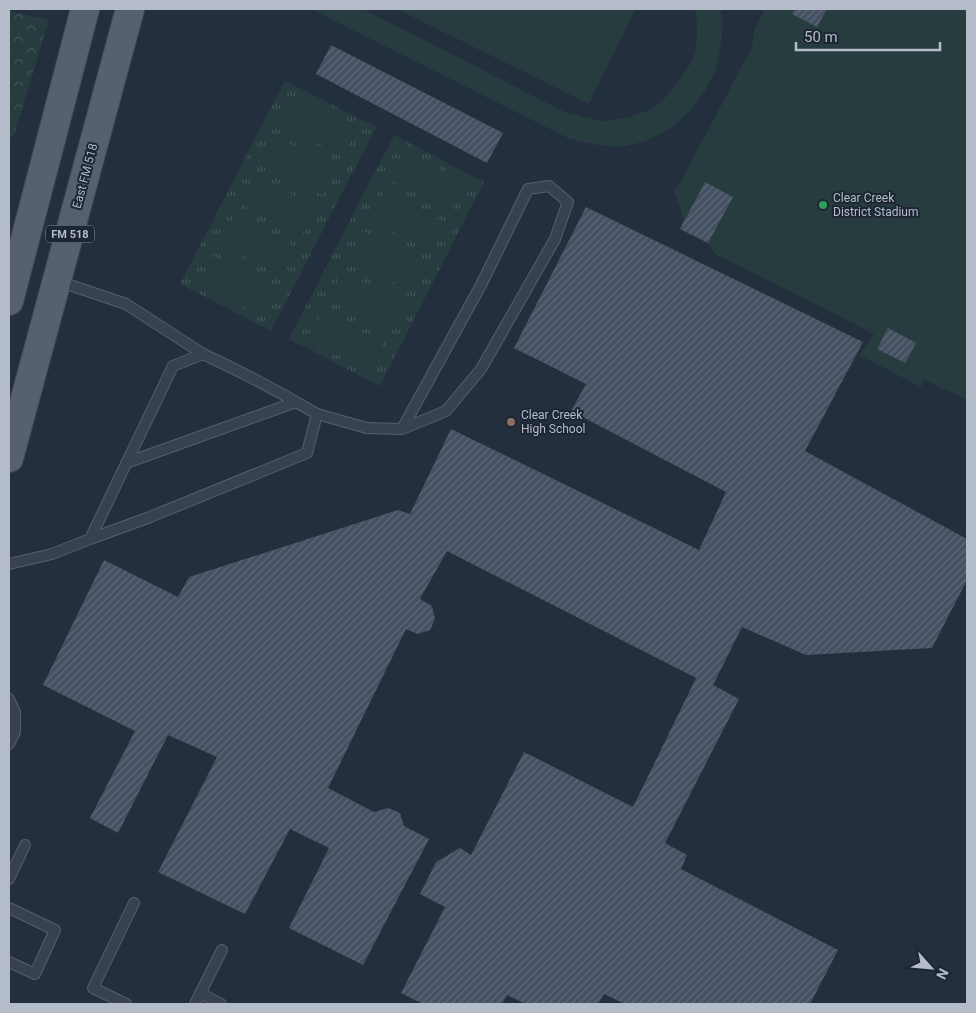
<svg xmlns="http://www.w3.org/2000/svg" width="976" height="1013" viewBox="0 0 976 1013" font-family="Roboto,sans-serif">
  <style>
    .forest { fill: url(#forest-crowns) }
    .park { fill: url(#park-tufts) }
    .pitch { fill: #263c3f }
    .building { fill: url(#building-hatch) }
    .lines { fill: none; stroke-linecap: round; stroke-linejoin: round }
    .service-casing { stroke: #565f6c; stroke-width: 12 }
    .primary-casing { stroke: #414a57; stroke-width: 30 }
    .service { stroke: #38414e; stroke-width: 10 }
    .primary { stroke: #56606e; stroke-width: 28 }
    .leisure-dot { fill: #2e9e5b; stroke: #1d2633; stroke-width: 2 }
    .education-dot { fill: #8d6e63; stroke: #1d2633; stroke-width: 2 }
    .labels { text-anchor: middle; stroke-width: 4; stroke-linejoin: round; paint-order: stroke }
    .shield { fill: #1d2633; stroke: #878f9c; stroke-width: 1 }
    .shield-label { font-size: 11px; font-weight: bold; fill: #b4bcc9 }
    .street-label { font-size: 12px; fill: #b4bcc9; stroke: #1d2633 }
    .poi-label { font-size: 12px; fill: #b4bcc9; stroke: #1d2633; text-anchor: start }
  </style>
  <defs>
    <pattern id="forest-crowns" width="20" height="18" patternUnits="userSpaceOnUse" patternTransform="scale(1.25)"><rect width="20" height="18" fill="#263c3f"/><path d="M2 6a3 3 0 1 1 6 0M12 15a3 3 0 1 1 6 0" fill="none" stroke="#435659"/></pattern>
    <pattern id="park-tufts" width="24" height="20" patternUnits="userSpaceOnUse" patternTransform="scale(1.25)"><rect width="24" height="20" fill="#263c3f"/><path d="M3 7l-1-3M5 7V3M7 7l1-3M15 17l-1-3M17 17v-4M19 17l1-3" fill="none" stroke="#435659"/></pattern>
    <pattern id="building-hatch" width="6" height="6" patternUnits="userSpaceOnUse" patternTransform="scale(1.25)"><rect width="6" height="6" fill="#455162"/><path d="M-1 1l2-2M0 6l6-6M5 7l2-2" fill="none" stroke="#5d6877"/></pattern>
  </defs>
  <rect width="100%" height="100%" fill="#242f3e"/>
  <polygon class="forest" points="9,11 49,20 14,135 9,137"/>
  <g class="park">
    <polygon points="285,81 376,127 271,331 180,284"/>
    <polygon points="394,135 484,182 380,386 289,339"/>
  </g>
  <g class="pitch">
    <path d="M311 9H363L567 113C578 115 594 121 605 121 619 120 639 115 651 109 665 102 689 70 694 55 698 42 698 22 695 9H720L723 24 721 44 716 70 705 91 686 115 672 127 646 141 622 147 598 145 570 139Z"/>
    <polygon points="397,9 636,9 589,104"/>
    <polygon points="765,9 967,9 967,400 923,379 921,387 859,355 874,334 715,254 708,243 680,229 684,221 674,190 679,185 752,47 754,30"/>
    <polygon points="296,96 357,128 343,156 281,125"/>
    <polygon points="275,136 337,167 322,195 261,164"/>
    <polygon points="404,152 466,183 451,211 390,180"/>
    <polygon points="255,176 316,207 302,235 240,204"/>
    <polygon points="384,192 445,223 431,251 369,220"/>
    <polygon points="234,216 296,247 281,275 220,244"/>
    <polygon points="363,231 424,262 410,291 349,259"/>
    <polygon points="214,256 275,287 261,315 199,284"/>
    <polygon points="343,272 404,303 389,331 328,300"/>
    <polygon points="322,311 383,343 369,371 308,340"/>
  </g>
  <g class="building">
    <polygon points="795,9 827,9 817,27 792,14"/>
    <polygon points="331,45 503,133 487,163 316,74"/>
    <polygon points="705,182 733,197 708,243 680,229"/>
    <polygon points="586,207 863,342 805,451 967,539 967,580 932,648 806,655 742,627 713,685 739,699 665,843 687,855 681,869 838,950 810,1004 625,1004 604,994 598,1004 526,1004 507,995 502,1004 423,1004 401,993 445,907 420,894 436,862 460,848 471,855 524,752 633,807 696,678 447,551 420,599 432,606 435,619 430,630 418,634 406,629 328,788 374,812 388,808 400,813 404,826 429,839 363,965 289,928 329,848 290,829 245,914 158,872 217,757 168,735 118,833 90,818 135,731 43,685 104,560 178,597 189,577 398,510 410,514 451,429 699,550 726,492 571,411 586,384 514,348"/>
    <polygon points="888,328 916,343 905,363 877,349"/>
  </g>
  <g class="lines">
    <g class="service-casing">
      <g id="service">
        <polyline points="58,281 126,304 203,354"/>
        <polyline points="317,414 367,428 402,429 446,411 481,369 555,239 568,202 549,186 528,189 481,285 402,429"/>
        <polyline points="126,463 296,402"/>
        <path d="M9 564 52 554 90 539 150 517 307 453 317 414C280 392 242 372 203 354L173 366 90 539"/>
        <polyline points="9,699 15,712 15,732 9,744"/>
        <polyline points="9,879 25,845"/>
        <polyline points="9,908 55,930 35,974 9,962"/>
        <polyline points="200,993 221,1004"/>
        <polyline points="126,1004 93,988 134,903"/>
        <polyline points="195,1004 222,950"/>
      </g>
    </g>
    <g class="primary-casing">
      <g id="primary">
        <polyline points="9,301 85,9"/>
        <polyline points="9,458 130,9"/>
      </g>
    </g>
    <use href="#service" class="service"/>
    <use href="#primary" class="primary"/>
  </g>
  <circle class="leisure-dot" cx="823" cy="205" r="5"/>
  <circle class="education-dot" cx="511" cy="422" r="5"/>
  <g class="labels">
    <rect class="shield" x="46" y="225.5" width="48" height="17" rx="4"/>
    <g class="shield-label">
      <text x="70" y="238">FM 518</text>
    </g>
    <g class="street-label">
      <text transform="translate(85 176) rotate(-75)" y="4">East FM 518</text>
    </g>
    <g class="poi-label">
      <text x="833" y="202">Clear Creek<tspan x="833" dy="14">District Stadium</tspan></text>
      <text x="521" y="419">Clear Creek<tspan x="521" dy="14">High School</tspan></text>
    </g>
  </g>
  <rect width="976" height="1013" fill="none" stroke="#b4bcc9" stroke-width="20"/>
  <g transform="translate(931 968) rotate(117)" stroke="#1d2633" stroke-width="4" paint-order="stroke">
  <path d="M0-4L9 19L0 12L-9 19Z" fill="#b4bcc9"/>
  <text y="-8" font-size="14" font-weight="bold" text-anchor="middle" fill="#b4bcc9">N</text>
  </g>
  <path d="M796 42v8h144v-8" fill="none" stroke="#b4bcc9" stroke-width="2.5"/>
  <text x="804" y="42" font-size="15" fill="#b4bcc9" stroke="#1d2633" stroke-width="4" paint-order="stroke">50 m</text>
</svg>
